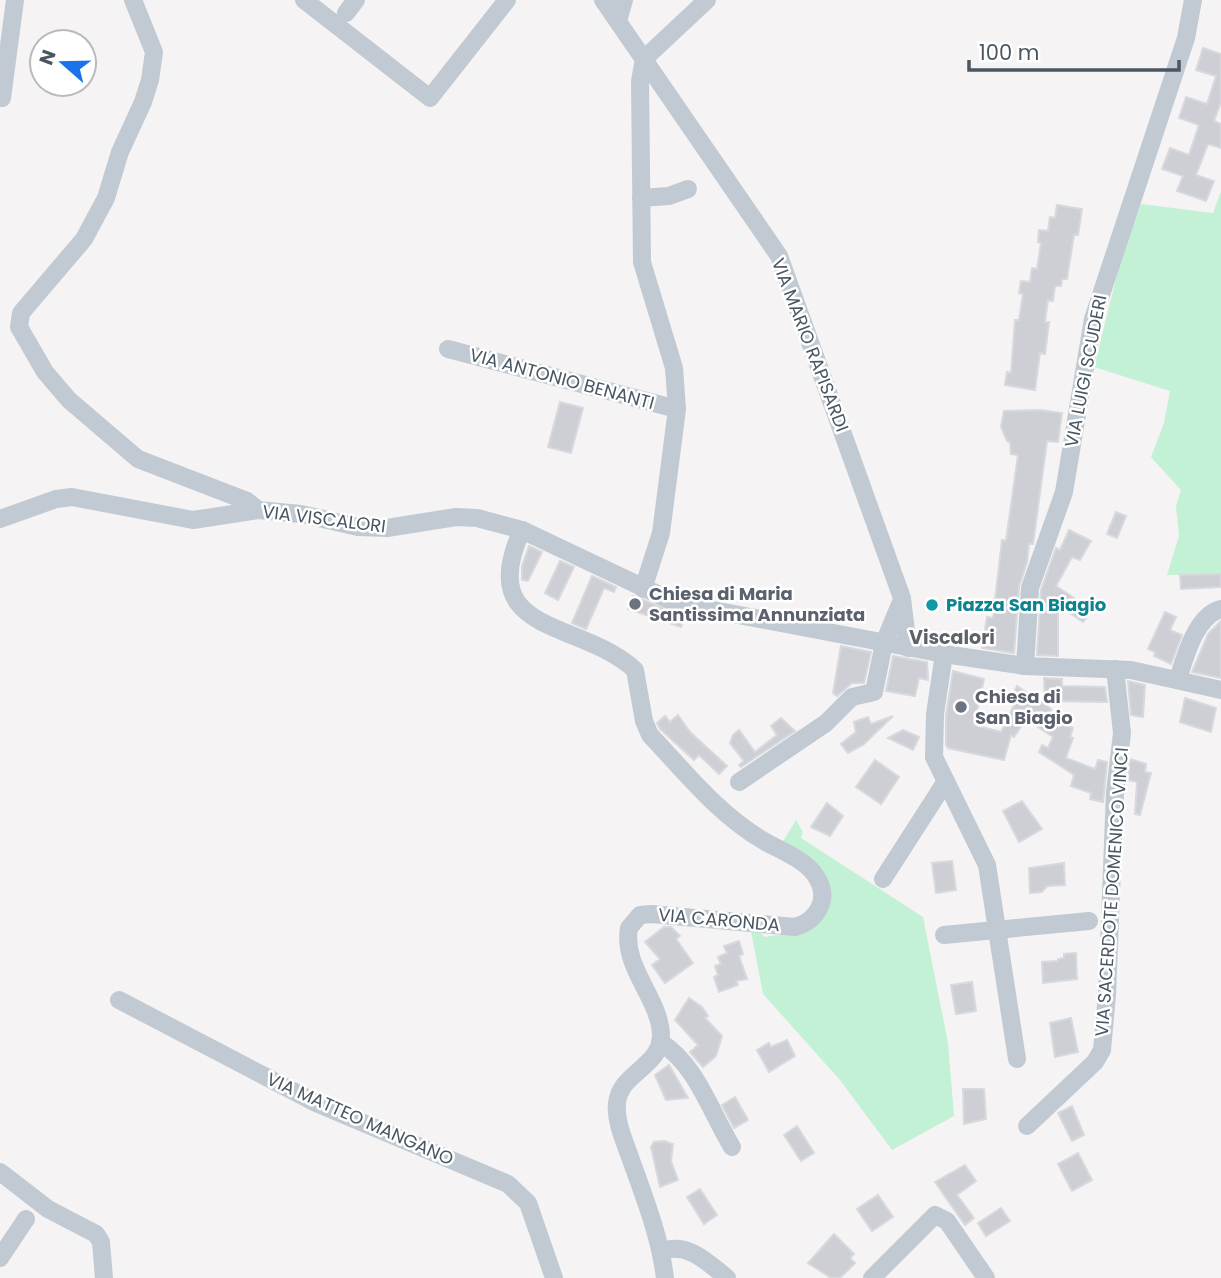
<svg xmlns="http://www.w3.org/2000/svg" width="1221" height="1278" viewBox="0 0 1221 1278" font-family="Poppins,sans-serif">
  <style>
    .green { fill: #c3f1d5 }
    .building { fill: #cdcfd5; stroke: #d7d9de; stroke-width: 2 }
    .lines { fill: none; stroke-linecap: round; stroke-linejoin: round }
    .minor { stroke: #c1cad2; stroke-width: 18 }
    .worship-dot { fill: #6b7280; stroke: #fff; stroke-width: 2.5 }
    .culture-dot { fill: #0f9aa8; stroke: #fff; stroke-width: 2.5 }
    .labels { text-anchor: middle; stroke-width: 5; stroke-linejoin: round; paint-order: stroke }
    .street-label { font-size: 18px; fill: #4a5661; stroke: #fff }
    .worship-label { font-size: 18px; font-weight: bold; fill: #5b616d; stroke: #fff; text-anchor: start }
    .culture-label { font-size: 18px; font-weight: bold; fill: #0d838f; stroke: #fff; text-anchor: start }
    .neighbourhood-label { font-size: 19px; font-weight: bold; fill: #5f6368; stroke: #fff }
  </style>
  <rect width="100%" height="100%" fill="#f5f3f3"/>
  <g class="green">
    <polygon points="1221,191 1221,574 1167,575 1179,536 1176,506 1181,490 1151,457 1164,423 1170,391 1094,367 1123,251 1141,204 1213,213"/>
    <polygon points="796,820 803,832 801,838 923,917 948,1043 954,1116 892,1150 840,1080 763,994 751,931 761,932 764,937 785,934 830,890 822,869 782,843"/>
  </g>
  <g class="building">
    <polygon points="1203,48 1221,54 1221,102 1214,121 1221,124 1221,148 1208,144 1196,175 1214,181 1206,201 1177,191 1183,176 1162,169 1170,148 1189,155 1199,125 1179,118 1186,97 1207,104 1216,76 1196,70"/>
    <polygon points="1057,205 1082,209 1078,235 1074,235 1067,279 1062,279 1061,286 1055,286 1053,301 1048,300 1045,322 1049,322 1045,354 1040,353 1035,390 1005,385 1007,372 1011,373 1015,320 1019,320 1023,294 1019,293 1021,281 1030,282 1032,268 1037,269 1041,243 1038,242 1039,230 1048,231 1050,217 1055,218"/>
    <polygon points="560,402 583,408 571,453 548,447"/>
    <polygon points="1040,410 1062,413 1058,442 1047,441 1033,544 1029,544 1027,562 1019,587 1014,653 982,648 987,617 993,618 1002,540 1006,541 1018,455 1011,454 1010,442 1007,441 1001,427 1004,411"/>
    <polygon points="1116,512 1126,516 1117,538 1107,534"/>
    <polygon points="1069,530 1091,541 1080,560 1072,557 1056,586 1092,610 1083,622 1058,605 1058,656 1037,655 1041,590 1056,548 1060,550"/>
    <polygon points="529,546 542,552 528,581 522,580 522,566"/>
    <polygon points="560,561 574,567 558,600 545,593"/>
    <polygon points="1221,574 1221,587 1181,589 1180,575"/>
    <polygon points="592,576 616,587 614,592 604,588 586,629 572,623"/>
    <polygon points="633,596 684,616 681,627 628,609"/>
    <polygon points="1165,612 1176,617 1170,630 1182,635 1171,664 1154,656 1155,652 1148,649"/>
    <polygon points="1221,621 1221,678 1192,672 1208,634"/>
    <polygon points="841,646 871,652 864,683 852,683 837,696 833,693"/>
    <polygon points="893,656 927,662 928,680 919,678 915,696 886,691"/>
    <polygon points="953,671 984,679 974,725 1001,732 1016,701 1011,700 1017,686 1051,709 1051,717 1073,728 1070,737 1073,738 1066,758 1095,769 1098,760 1107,762 1103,802 1090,799 1091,793 1071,786 1074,775 1039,752 1042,745 1048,748 1053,737 1026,719 1014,737 1011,735 1004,760 948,748 946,745 946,715"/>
    <polygon points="1044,678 1062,679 1062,686 1105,687 1107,702 1045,701"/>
    <polygon points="1128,681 1145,685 1143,717 1131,715"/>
    <polygon points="1185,698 1216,708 1211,732 1180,722"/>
    <polygon points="678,715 690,732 727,766 719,774 699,755 694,760 660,729 657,723 665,716 670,722"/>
    <polygon points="893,716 863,745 848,753 841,744 856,732 854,722 868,717 871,724"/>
    <polygon points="781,718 795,731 741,767 739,765 744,761 730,743 733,735 739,730 755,752 777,735 771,726"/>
    <polygon points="903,730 919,737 913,750 888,738"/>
    <polygon points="1130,759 1146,764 1145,772 1151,773 1140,815 1135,814 1137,782 1128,780"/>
    <polygon points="875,760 899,777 881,804 856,787"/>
    <polygon points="1022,801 1042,829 1019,842 1003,811"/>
    <polygon points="827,803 843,816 830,836 811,827"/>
    <polygon points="952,861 956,890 936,893 932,863"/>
    <polygon points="1064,863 1065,885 1047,886 1042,892 1030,893 1029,868"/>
    <polygon points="664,927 671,927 680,936 676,939 693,963 665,983 652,965 660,959 645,942"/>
    <polygon points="739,941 743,954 739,956 747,979 736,981 738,985 719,992 714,977 718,975 715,966 721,964 718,957 727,953 724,946"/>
    <polygon points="1076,953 1077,979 1043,983 1042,962 1058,961 1058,959 1064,958 1064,954"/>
    <polygon points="972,982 976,1011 956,1014 951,985"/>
    <polygon points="689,998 702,1007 708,1016 705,1018 722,1036 716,1056 703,1067 690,1052 698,1045 675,1020"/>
    <polygon points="1071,1018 1078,1052 1055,1057 1050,1023"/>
    <polygon points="787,1040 795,1056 769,1072 757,1050 769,1043 771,1047"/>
    <polygon points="669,1065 688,1098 666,1100 655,1075"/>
    <polygon points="963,1089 984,1089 986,1119 964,1124"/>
    <polygon points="735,1097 748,1120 734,1128 722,1105"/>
    <polygon points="1072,1106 1084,1135 1072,1141 1058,1113"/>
    <polygon points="797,1126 814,1153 801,1161 784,1135"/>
    <polygon points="664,1141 673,1144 671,1161 678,1180 660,1187 651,1147 654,1142"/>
    <polygon points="1078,1153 1092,1180 1072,1191 1058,1164"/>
    <polygon points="965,1165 976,1181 957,1195 974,1218 965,1225 935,1182"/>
    <polygon points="700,1189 717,1215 704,1224 687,1197"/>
    <polygon points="878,1195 893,1217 872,1231 857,1209"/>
    <polygon points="1001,1208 1010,1221 986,1236 978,1223"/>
    <polygon points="834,1234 854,1254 850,1258 855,1263 840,1278 831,1278 808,1263"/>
  </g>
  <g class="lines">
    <g class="minor">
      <polyline points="133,0 154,52 150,80 143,102 120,152 106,198 84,239 21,313 19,327 45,372 69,400 138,459 247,501 258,510"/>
      <polyline points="304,0 430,98 507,0"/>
      <polyline points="603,0 779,256 902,598 908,648"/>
      <polyline points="346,13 356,0"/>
      <polyline points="618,21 624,0"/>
      <polyline points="2,98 15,0"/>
      <polyline points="641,198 669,196 688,189"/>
      <polyline points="448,349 677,409"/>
      <polyline points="0,519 56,499 72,497 193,520 258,510 301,514 358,527 387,528 456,517 477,518 522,530 676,603 944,654 1025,666 1131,670 1221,690"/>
      <path d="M522 530C473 636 580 619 635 670L644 721 650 735C686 773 719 815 764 841 781 851 807 860 817 878 830 899 817 921 795 927L651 914 640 915 629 928C622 967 659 997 661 1034 662 1067 620 1072 617 1103 615 1122 625 1142 631 1160 645 1199 660 1237 665 1278"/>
      <polyline points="643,589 661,533 677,409 674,368 642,262 640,81 644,59 707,0"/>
      <polyline points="944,654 935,714 934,757 987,865 1017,1059"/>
      <polyline points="1025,666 1030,588 1064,492 1093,319 1186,38 1193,0"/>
      <path d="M1178 679C1185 657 1196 615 1221 609"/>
      <polyline points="739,782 826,723 852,697 874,692 884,643 901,602"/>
      <polyline points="883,879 946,781"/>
      <polyline points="944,935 1089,921"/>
      <polyline points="119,1000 316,1103 508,1184 528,1203 554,1278"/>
      <path d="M660 1042C697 1065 710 1111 732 1147"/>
      <polyline points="1027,1126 1095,1062 1102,1050 1107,995 1115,792 1122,733 1115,669"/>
      <polyline points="0,1172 48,1209 96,1234 101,1242 104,1278"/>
      <path d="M662 1251C688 1242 707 1262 727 1278"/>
      <polyline points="0,1258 26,1219"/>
      <polyline points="872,1278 935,1215 947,1221 986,1278"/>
    </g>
  </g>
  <g class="worship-dot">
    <circle cx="635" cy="604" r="7"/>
    <circle cx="961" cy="707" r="7"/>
  </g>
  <circle class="culture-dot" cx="932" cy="605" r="7"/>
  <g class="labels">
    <g class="street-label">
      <text transform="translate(810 345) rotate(69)" y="6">VIA MARIO RAPISARDI</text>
      <text transform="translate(1086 371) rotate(-79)" y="6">VIA LUIGI SCUDERI</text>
      <text transform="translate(562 379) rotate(15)" y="6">VIA ANTONIO BENANTI</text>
      <text transform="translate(324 519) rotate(7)" y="6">VIA VISCALORI</text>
      <text transform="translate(1112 892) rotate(-86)" y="6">VIA SACERDOTE DOMENICO VINCI</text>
      <text transform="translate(719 920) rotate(5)" y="6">VIA CARONDA</text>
      <text transform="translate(360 1119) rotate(24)" y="6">VIA MATTEO MANGANO</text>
    </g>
    <g class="worship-label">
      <text x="649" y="600">Chiesa di Maria<tspan x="649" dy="21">Santissima Annunziata</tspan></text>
      <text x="975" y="703">Chiesa di<tspan x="975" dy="21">San Biagio</tspan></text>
    </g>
    <g class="culture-label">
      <text x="946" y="611">Piazza San Biagio</text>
    </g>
    <g class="neighbourhood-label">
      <text x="952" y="644">Viscalori</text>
    </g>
  </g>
  <g transform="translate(63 63) rotate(290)"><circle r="33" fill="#ffffff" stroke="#b7bbc0" stroke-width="2"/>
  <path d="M0-5L12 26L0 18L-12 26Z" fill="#1a73e8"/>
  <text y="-10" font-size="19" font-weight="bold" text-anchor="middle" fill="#4a5661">N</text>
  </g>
  <path d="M969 60v10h210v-10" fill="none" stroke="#4a5661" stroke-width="3.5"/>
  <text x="979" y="60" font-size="21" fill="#4a5661" stroke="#ffffff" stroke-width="5" paint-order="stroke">100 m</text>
</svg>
